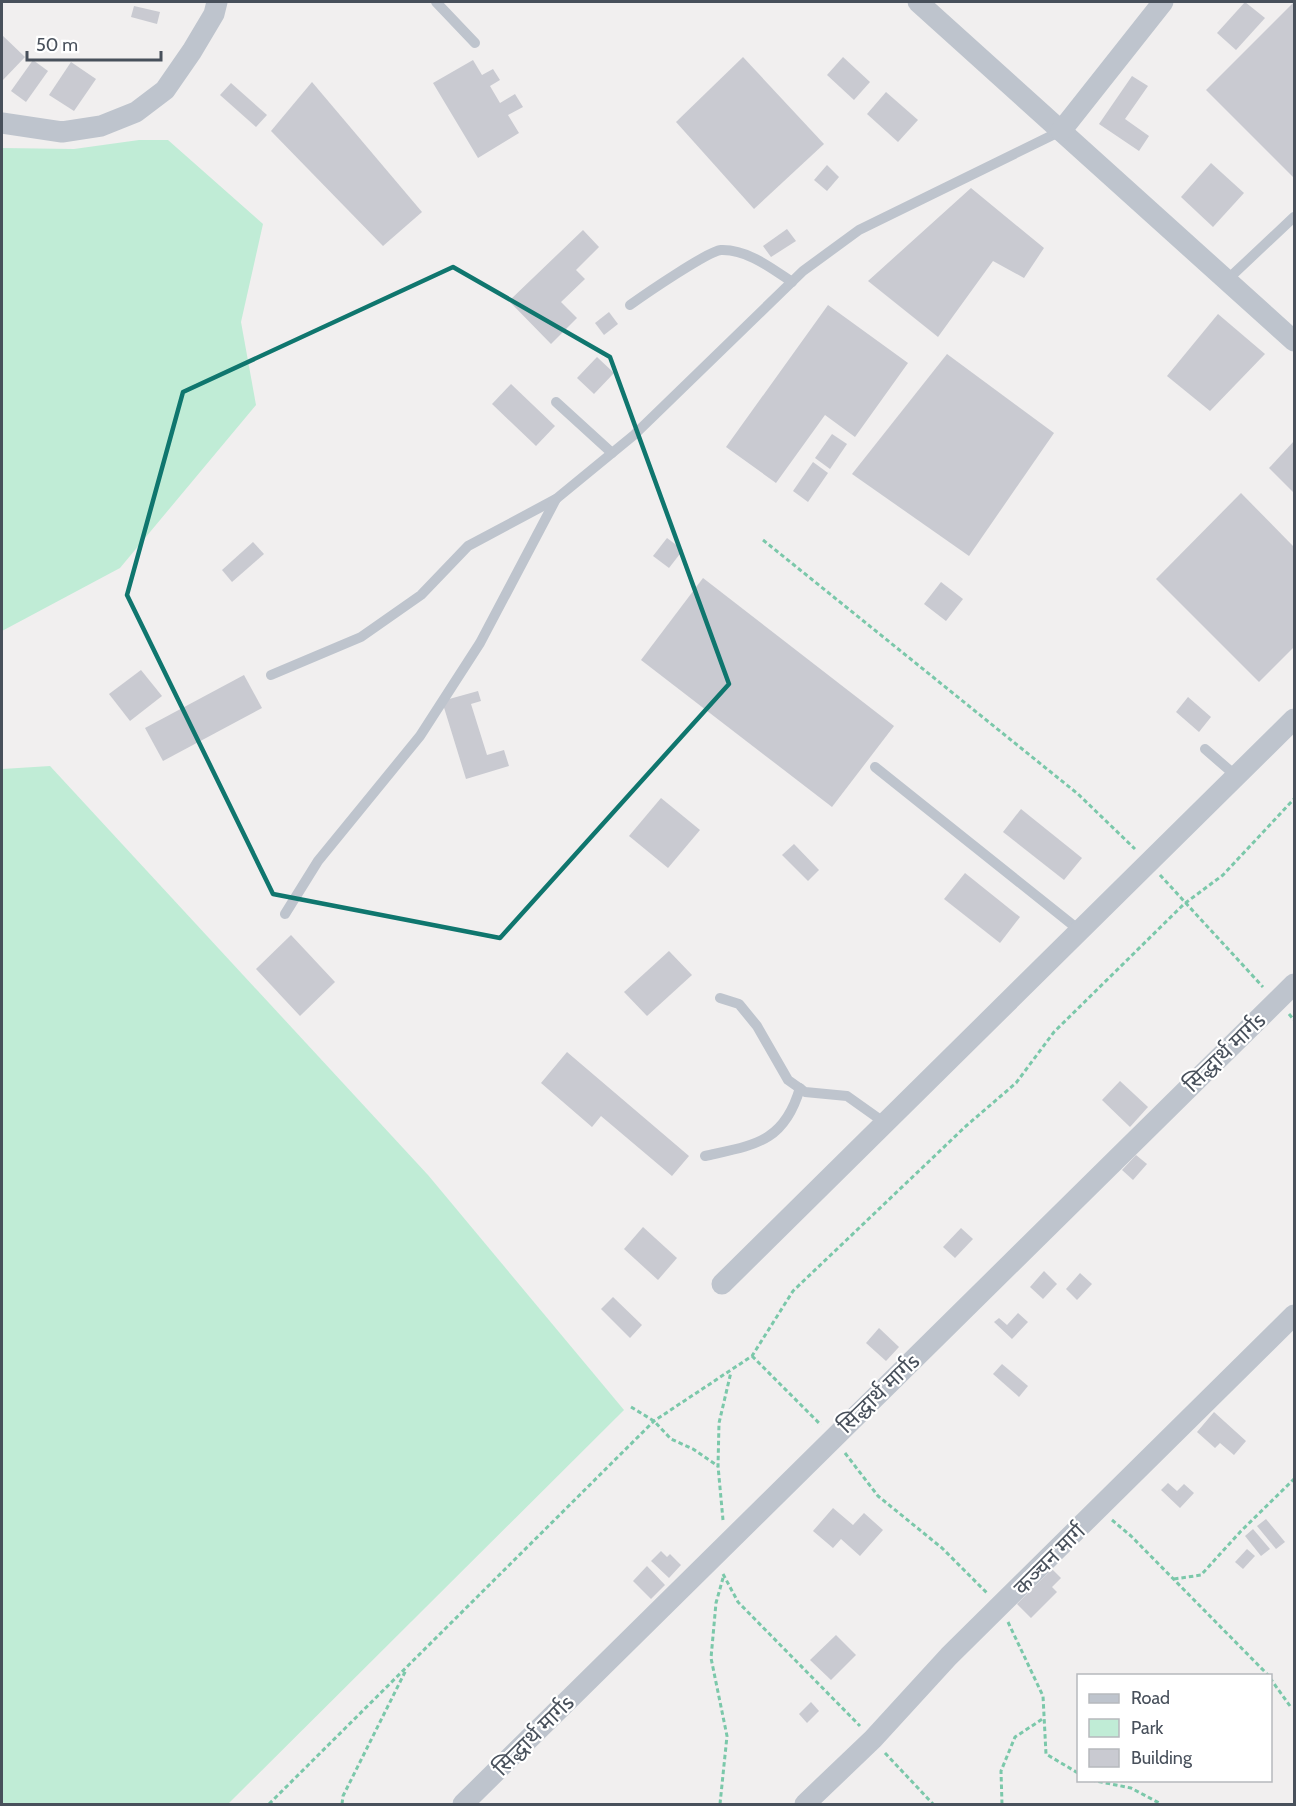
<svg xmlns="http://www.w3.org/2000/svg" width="1296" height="1806" viewBox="0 0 1296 1806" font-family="Cabin,'Noto Sans Devanagari',sans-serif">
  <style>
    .green { fill: #c0ecd6 }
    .building { fill: #c9cad1 }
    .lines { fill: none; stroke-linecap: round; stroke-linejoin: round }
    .path { stroke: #7bc8aa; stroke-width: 3; stroke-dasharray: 4.5 3; stroke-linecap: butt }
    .service { stroke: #bec4cd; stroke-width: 10 }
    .minor { stroke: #bec4cd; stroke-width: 21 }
    .marked { fill: none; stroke: #0f766e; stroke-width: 4.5; stroke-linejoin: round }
    .labels { text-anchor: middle; stroke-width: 4.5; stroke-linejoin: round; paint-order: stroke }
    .street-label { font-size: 22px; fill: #48505b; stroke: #fff }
  </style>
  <rect width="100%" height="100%" fill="#f1efef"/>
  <g class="green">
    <polygon points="139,140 168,140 263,224 241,322 256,405 120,568 2,631 2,148 74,149"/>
    <polygon points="50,766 428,1175 624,1410 228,1804 2,1804 2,769"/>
  </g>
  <g class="building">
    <polygon points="1245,2 1265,18 1236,50 1217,33"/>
    <polygon points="1294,2 1294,178 1206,90"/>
    <polygon points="134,6 160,12 157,24 131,17"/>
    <polygon points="2,35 25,57 2,81"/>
    <polygon points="743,57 824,144 754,209 676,122"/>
    <polygon points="843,57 870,82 854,100 827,75"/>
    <polygon points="33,60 48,71 26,102 11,91"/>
    <polygon points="473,60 482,75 493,69 500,80 490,86 500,103 515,94 523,107 508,115 519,133 478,158 433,83"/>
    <polygon points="71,62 96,79 74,111 49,95"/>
    <polygon points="1132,76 1148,86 1125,119 1149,136 1139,151 1099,124"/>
    <polygon points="312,82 422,212 383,246 271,131"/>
    <polygon points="231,83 267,115 256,127 220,95"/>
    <polygon points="886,92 918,120 898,142 867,114"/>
    <polygon points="1211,163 1244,193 1213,227 1181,197"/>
    <polygon points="827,165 839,177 827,191 814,180"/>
    <polygon points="971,188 1044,248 1024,278 993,261 938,337 868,281"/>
    <polygon points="787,229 796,241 771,257 763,246"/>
    <polygon points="583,230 599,247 576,270 585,279 561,302 577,318 551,344 509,301"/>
    <polygon points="828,305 908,363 855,437 825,415 776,483 726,447"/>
    <polygon points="609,312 618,324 604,335 595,323"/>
    <polygon points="1218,314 1265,354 1210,411 1167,376"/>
    <polygon points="947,354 1054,433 969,556 852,474"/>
    <polygon points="597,357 614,373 594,394 577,378"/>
    <polygon points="511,384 555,426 536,446 492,404"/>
    <polygon points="832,434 847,444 830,469 815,458"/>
    <polygon points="1294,441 1294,493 1269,468"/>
    <polygon points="813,462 828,473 808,502 793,491"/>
    <polygon points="1241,493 1294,547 1294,647 1259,682 1156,579"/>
    <polygon points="667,538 683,550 669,568 653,556"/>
    <polygon points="253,542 264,554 232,582 222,570"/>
    <polygon points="703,578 894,726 832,807 641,660"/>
    <polygon points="941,582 963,599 946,621 924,604"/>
    <polygon points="141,670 162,696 130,721 109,694"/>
    <polygon points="244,675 262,708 163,761 145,728"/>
    <polygon points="478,691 481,701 471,704 487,755 504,750 509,766 466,779 442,701"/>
    <polygon points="1188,697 1211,717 1199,732 1176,712"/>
    <polygon points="661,798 700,830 668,868 629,836"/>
    <polygon points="1021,809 1082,858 1064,880 1003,832"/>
    <polygon points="794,844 819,870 808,881 782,855"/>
    <polygon points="965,873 1020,917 1000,943 944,899"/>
    <polygon points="291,935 335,982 300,1016 256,969"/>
    <polygon points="669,951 692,975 647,1016 624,992"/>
    <polygon points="567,1052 689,1156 672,1176 601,1116 592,1127 541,1083"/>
    <polygon points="1120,1081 1148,1107 1130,1127 1102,1100"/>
    <polygon points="1136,1155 1147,1164 1133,1180 1122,1170"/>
    <polygon points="643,1227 677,1258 658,1280 624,1249"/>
    <polygon points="961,1228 973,1239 955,1258 943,1247"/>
    <polygon points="1044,1271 1057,1284 1043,1299 1030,1287"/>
    <polygon points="1080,1273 1092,1284 1077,1300 1066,1289"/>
    <polygon points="613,1297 642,1325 630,1338 601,1309"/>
    <polygon points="1018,1313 1028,1322 1012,1339 994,1322 999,1318 1007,1325"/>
    <polygon points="879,1328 899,1347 886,1361 866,1343"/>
    <polygon points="1002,1364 1028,1386 1019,1397 993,1374"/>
    <polygon points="1214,1412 1246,1441 1234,1455 1220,1443 1215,1448 1197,1432"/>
    <polygon points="1168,1483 1177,1491 1184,1484 1194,1493 1180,1508 1161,1490"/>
    <polygon points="833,1508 853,1525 864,1513 883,1530 860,1556 841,1539 833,1548 813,1531"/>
    <polygon points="1266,1519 1285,1542 1276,1549 1257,1526"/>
    <polygon points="1253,1529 1270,1549 1261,1556 1245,1536"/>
    <polygon points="1247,1549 1255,1556 1243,1569 1235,1562"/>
    <polygon points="661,1551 667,1557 670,1554 681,1565 669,1578 651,1561"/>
    <polygon points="647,1566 665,1585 651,1599 633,1581"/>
    <polygon points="1052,1569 1061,1578 1052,1587 1057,1592 1031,1618 1017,1604"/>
    <polygon points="836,1635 856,1655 831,1680 810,1660"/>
    <polygon points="811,1702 819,1711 807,1723 799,1714"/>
  </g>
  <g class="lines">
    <g class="path">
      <polyline points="763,540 1078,794 1135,849"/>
      <polyline points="1160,875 1263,987"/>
      <polyline points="1289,1014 1294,1020"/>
      <polyline points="752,1356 821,1425"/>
      <polyline points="631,1407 654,1421 671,1439 693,1449 718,1466"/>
      <polyline points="845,1453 878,1496 942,1548 987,1593"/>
      <polyline points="723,1520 718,1466 719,1423 731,1372"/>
      <polyline points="1112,1520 1131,1536 1269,1676"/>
      <polyline points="723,1574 738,1602 860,1726"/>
      <polyline points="1174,1579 1201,1575 1241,1531 1294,1479"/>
      <polyline points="1008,1622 1043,1696 1046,1754 1078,1773"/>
      <polyline points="1270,1678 1290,1706"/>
      <polyline points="885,1753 933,1804"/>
      <polyline points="1091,1780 1131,1788 1161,1804"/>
      <polyline points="269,1804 654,1421 752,1356 793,1291 966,1126 1016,1083 1054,1032 1184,904 1223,875 1294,799"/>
      <polyline points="342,1804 343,1796 406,1670"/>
      <polyline points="720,1804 727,1736 711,1658 716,1603 723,1578"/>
      <polyline points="1002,1804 1001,1771 1015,1737 1044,1718"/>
    </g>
    <g class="service">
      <polyline points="436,2 475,43"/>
      <polyline points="1227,280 1294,217"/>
      <path d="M630 305C644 295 708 251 721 250 747 249 771 268 792 282"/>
      <polyline points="556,402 612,453"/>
      <polyline points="271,675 361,637 421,595 468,546 556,499 634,435 803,271 859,230 1061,131"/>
      <polyline points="1205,749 1235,775"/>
      <polyline points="875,767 1079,930"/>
      <polyline points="285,914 318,861 420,736 480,643 556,499"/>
      <polyline points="720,998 739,1004 757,1026 788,1080 805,1092 847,1096 885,1123"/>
      <path d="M705 1156C754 1145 784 1143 800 1088"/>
    </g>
    <g class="minor">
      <polyline points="918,2 1294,341"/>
      <polyline points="2,123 62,132 101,126 136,112 165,90 192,51 214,14 217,2"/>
      <polyline points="1061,131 1163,2"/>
      <polyline points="722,1284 1294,719"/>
      <polyline points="463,1804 1294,984"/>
      <polyline points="805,1804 873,1739 949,1656 1294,1315"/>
    </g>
  </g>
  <path class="marked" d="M453 267 610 357 729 684 500 938 273 894 127 595 183 392Z"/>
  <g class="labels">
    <g class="street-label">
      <text transform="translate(1224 1052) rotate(-44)" y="8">सिद्धार्थ मार्गs</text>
      <text transform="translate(878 1393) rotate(-44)" y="8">सिद्धार्थ मार्गs</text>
      <text transform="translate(1049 1559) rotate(-45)" y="8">कञ्चन मार्ग</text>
      <text transform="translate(533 1735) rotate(-45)" y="8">सिद्धार्थ मार्गs</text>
    </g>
  </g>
  <rect width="1296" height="1806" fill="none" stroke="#48505b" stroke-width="6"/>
  <rect x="1077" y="1674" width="195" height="108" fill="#ffffff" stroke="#b6b9bd" stroke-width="1.5"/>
  <rect x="1089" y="1694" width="30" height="9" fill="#bec4cd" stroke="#b6b9bd" stroke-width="1.5"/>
  <text x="1131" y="1704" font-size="18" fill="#48505b">Road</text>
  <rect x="1089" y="1719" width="30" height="18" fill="#c0ecd6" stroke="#b6b9bd" stroke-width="1.5"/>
  <text x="1131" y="1734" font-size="18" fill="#48505b">Park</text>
  <rect x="1089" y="1749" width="30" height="18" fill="#c9cad1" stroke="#b6b9bd" stroke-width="1.5"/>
  <text x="1131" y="1764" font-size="18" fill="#48505b">Building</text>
  <path d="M27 51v9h134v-9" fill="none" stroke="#48505b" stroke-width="3"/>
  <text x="36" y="51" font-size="18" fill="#48505b" stroke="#ffffff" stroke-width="4.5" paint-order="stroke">50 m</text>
</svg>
